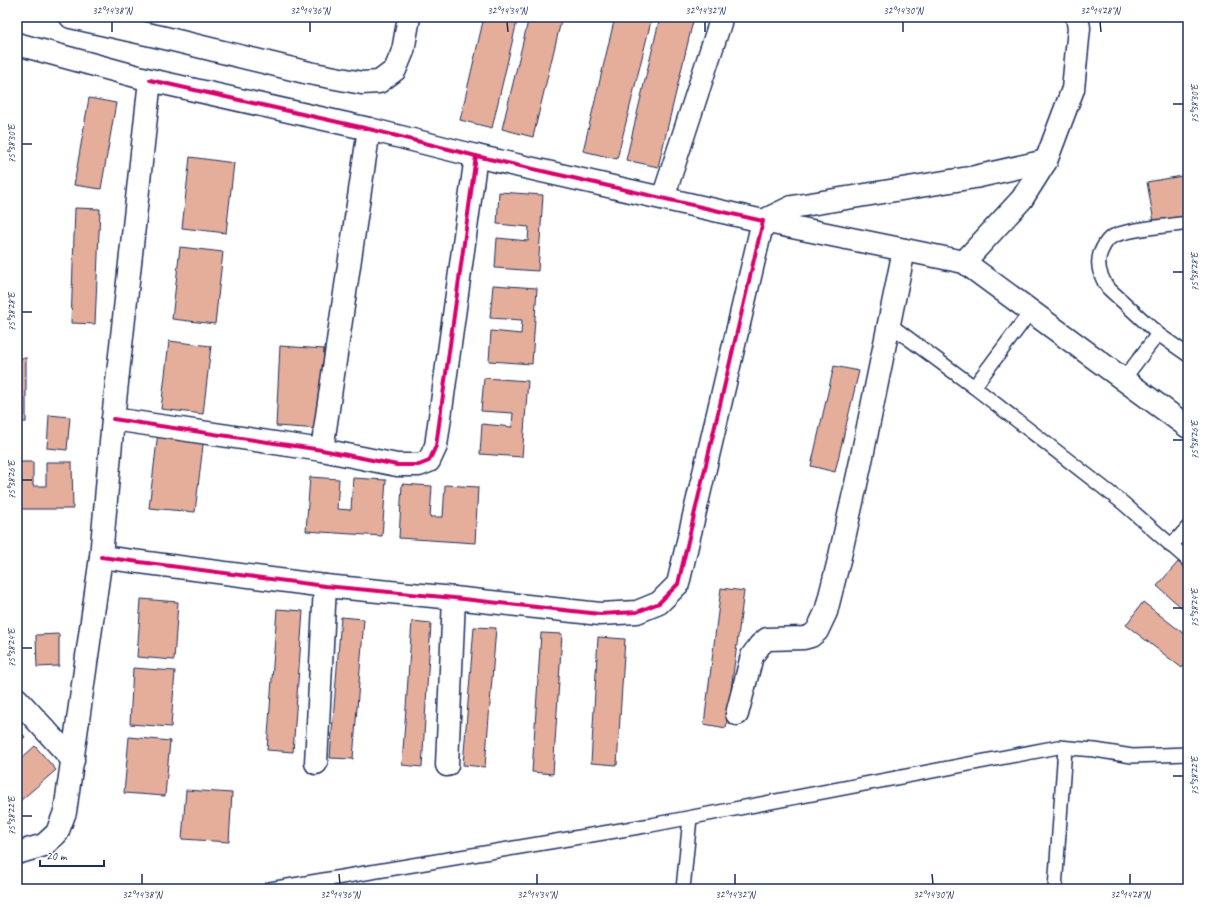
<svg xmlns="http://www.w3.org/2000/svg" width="1205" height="906" viewBox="0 0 1205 906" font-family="Caveat,sans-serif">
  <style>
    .building { fill: #e5ae9b; stroke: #1b2f5e }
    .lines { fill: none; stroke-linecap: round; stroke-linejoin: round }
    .lane-casing { stroke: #1b2f5e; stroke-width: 16 }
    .street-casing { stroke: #1b2f5e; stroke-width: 25 }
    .lane { stroke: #fff; stroke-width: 13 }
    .street { stroke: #fff; stroke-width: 22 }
    .cycleway-casing { stroke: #fff; stroke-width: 6 }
    .cycleway { stroke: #d6006c; stroke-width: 4 }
    .ticks { fill: none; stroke: #1b2f5e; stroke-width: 1.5 }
    .neatline { fill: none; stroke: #1b2f5e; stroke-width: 1.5 }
    .ticks-label { font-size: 10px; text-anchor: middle; fill: #1b2f5e }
  </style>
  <rect width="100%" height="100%" fill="#fff"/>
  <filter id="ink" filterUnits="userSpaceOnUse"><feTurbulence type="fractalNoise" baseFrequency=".025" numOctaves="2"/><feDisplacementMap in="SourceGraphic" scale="8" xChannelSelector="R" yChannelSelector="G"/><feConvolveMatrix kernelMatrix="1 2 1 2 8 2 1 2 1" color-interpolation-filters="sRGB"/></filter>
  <g filter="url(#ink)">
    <g class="building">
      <polygon points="484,17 518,17 492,128 460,120"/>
      <polygon points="529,17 562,17 533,137 502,129"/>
      <polygon points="615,17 652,17 617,159 583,151"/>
      <polygon points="660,17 694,17 658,167 626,160"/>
      <polygon points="89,98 116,103 101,189 74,185"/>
      <polygon points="190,157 234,163 226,233 182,228"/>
      <polygon points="1188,175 1188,217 1154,222 1147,182"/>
      <polygon points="499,192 543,195 538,271 495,268 497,238 528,241 529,227 497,224"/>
      <polygon points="75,208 100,209 95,324 71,323"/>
      <polygon points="180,247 223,252 215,324 172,319"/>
      <polygon points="493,285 537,288 532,364 489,361 491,331 521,334 522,320 490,318"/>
      <polygon points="169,341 211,346 203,414 161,409"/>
      <polygon points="280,346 324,349 320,429 276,426"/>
      <rect x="17" y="358" width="9" height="64"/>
      <polygon points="834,366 859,371 835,472 811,466"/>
      <polygon points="484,378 528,381 522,457 480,454 482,424 512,427 513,413 481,411"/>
      <polygon points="49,415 70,417 67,450 47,448"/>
      <polygon points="158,432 204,437 195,512 149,508"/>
      <polygon points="17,462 33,462 33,486 46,486 46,462 72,462 73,509 17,509"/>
      <polygon points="310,477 339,479 337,509 351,510 353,478 386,480 382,536 306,531"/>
      <polygon points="402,484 432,486 430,517 443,517 445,485 478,487 475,543 399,538"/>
      <polygon points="1178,562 1188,571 1188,613 1157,586"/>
      <polygon points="721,588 744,591 726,728 704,724"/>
      <polygon points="141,599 178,602 174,660 137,657"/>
      <polygon points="1143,602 1188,637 1188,660 1182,668 1126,625"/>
      <polygon points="277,609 303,611 293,752 267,750"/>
      <polygon points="341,617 364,619 353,759 330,758"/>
      <polygon points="412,621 431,623 422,767 402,765"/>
      <polygon points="474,627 496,628 485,767 463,765"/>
      <polygon points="541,633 562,634 553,774 532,772"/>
      <polygon points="59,634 59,666 37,667 36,635"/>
      <polygon points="598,637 625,639 617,765 591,763"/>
      <polygon points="133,668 175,671 171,727 130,724"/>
      <polygon points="17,727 25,737 17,744"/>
      <polygon points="129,737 170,741 165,796 124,793"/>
      <polygon points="35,746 56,770 20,801 17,798 17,762"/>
      <polygon points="186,790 232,793 229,842 182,839"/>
    </g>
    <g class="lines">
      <g class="lane-casing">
        <g id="lane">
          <polyline points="889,324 974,387 1123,503 1188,560"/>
          <path d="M1158 334 1108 288C1101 278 1096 267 1100 254 1102 249 1105 242 1110 238 1123 229 1170 226 1188 223"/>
          <polyline points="1123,380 1158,334 1188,355"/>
          <polyline points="974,387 1031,311"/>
          <polyline points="1171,546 1188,527"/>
          <polyline points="270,889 651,825 1058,747 1095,750 1132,756 1188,754"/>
          <polyline points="683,889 690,818"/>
          <polyline points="1055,889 1065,748"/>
        </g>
      </g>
      <g class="street-casing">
        <g id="street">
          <polyline points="71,17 165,38 309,73 362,83 379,82 395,70 403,51 409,17"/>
          <polyline points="17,44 150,80 113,419 101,557 65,812 57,833 44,845 17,853"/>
          <polyline points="663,198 720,23 721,17"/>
          <polyline points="763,221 964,262 1188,427"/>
          <polyline points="763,221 792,207 975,177 1046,161"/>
          <polyline points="964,262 1022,199 1046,161 1073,89 1079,28 1077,17"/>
          <polyline points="113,419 322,450 397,465 419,465 429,461 436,446 476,156"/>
          <polyline points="322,450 369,129"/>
          <polyline points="101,557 325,586 454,598 600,614 637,612 659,603 678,584 763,221 476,156 369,129 150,80"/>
          <polyline points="17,699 73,760"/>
          <polyline points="737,714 752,656 760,645 767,639 804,638 811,636 817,631 826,612 840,556 860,466 904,250"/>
          <polyline points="316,763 325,586"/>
          <polyline points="447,765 454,598"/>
        </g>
      </g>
      <use href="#lane" class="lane"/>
      <use href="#street" class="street"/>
      <g class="cycleway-casing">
        <g id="cycleway">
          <polyline points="113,419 322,450 397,465 419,465 429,461 436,446 476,156"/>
          <polyline points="101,557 325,586 454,598 600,614 637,612 659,603 678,584 763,221 476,156 369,129 150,80"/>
        </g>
      </g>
      <use href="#cycleway" class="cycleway"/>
    </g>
  </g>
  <path class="ticks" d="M112 22V32M310 22V32M507 22 508 32M705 22V32M903 22V32M1100 22 1101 32M1173 104H1183M22 144H32M1173 272H1183M22 312H32M1173 440H1183M22 480H32M1173 608H1183M22 648H32M1173 776H1183M22 816H32M142 874V884M339 874 340 884M537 874V884M735 874V884M932 874 933 884M1130 874V884"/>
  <rect width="1205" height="906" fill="none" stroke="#fff" stroke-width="44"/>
  <path d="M40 860v6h64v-6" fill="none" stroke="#1b2f5e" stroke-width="2"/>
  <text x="46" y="860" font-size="12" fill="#1b2f5e" stroke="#ffffff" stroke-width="3" paint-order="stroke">20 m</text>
  <rect x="22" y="22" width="1161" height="862" class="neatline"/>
  <g class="ticks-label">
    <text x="112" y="14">32°14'38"N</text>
    <text x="310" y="14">32°14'36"N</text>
    <text x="507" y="14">32°14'34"N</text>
    <text x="705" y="14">32°14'32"N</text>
    <text x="903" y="14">32°14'30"N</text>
    <text x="1100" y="14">32°14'28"N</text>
    <text transform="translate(1194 104) rotate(-90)" y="4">75°38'30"E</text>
    <text transform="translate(11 144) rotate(-90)" y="4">75°38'30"E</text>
    <text transform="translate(1194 272) rotate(-90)" y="4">75°38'28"E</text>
    <text transform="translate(11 312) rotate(-90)" y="4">75°38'28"E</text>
    <text transform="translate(1194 440) rotate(-90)" y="4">75°38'26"E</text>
    <text transform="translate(11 480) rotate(-90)" y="4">75°38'26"E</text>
    <text transform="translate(1194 608) rotate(-90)" y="4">75°38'24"E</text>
    <text transform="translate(11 648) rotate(-90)" y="4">75°38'24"E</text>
    <text transform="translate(1194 776) rotate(-90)" y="4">75°38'22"E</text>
    <text transform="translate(11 816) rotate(-90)" y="4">75°38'22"E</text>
    <text x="142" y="898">32°14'38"N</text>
    <text x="340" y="898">32°14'36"N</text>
    <text x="537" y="898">32°14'34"N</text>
    <text x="735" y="898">32°14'32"N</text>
    <text x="933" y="898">32°14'30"N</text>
    <text x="1130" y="898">32°14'28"N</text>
  </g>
</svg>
